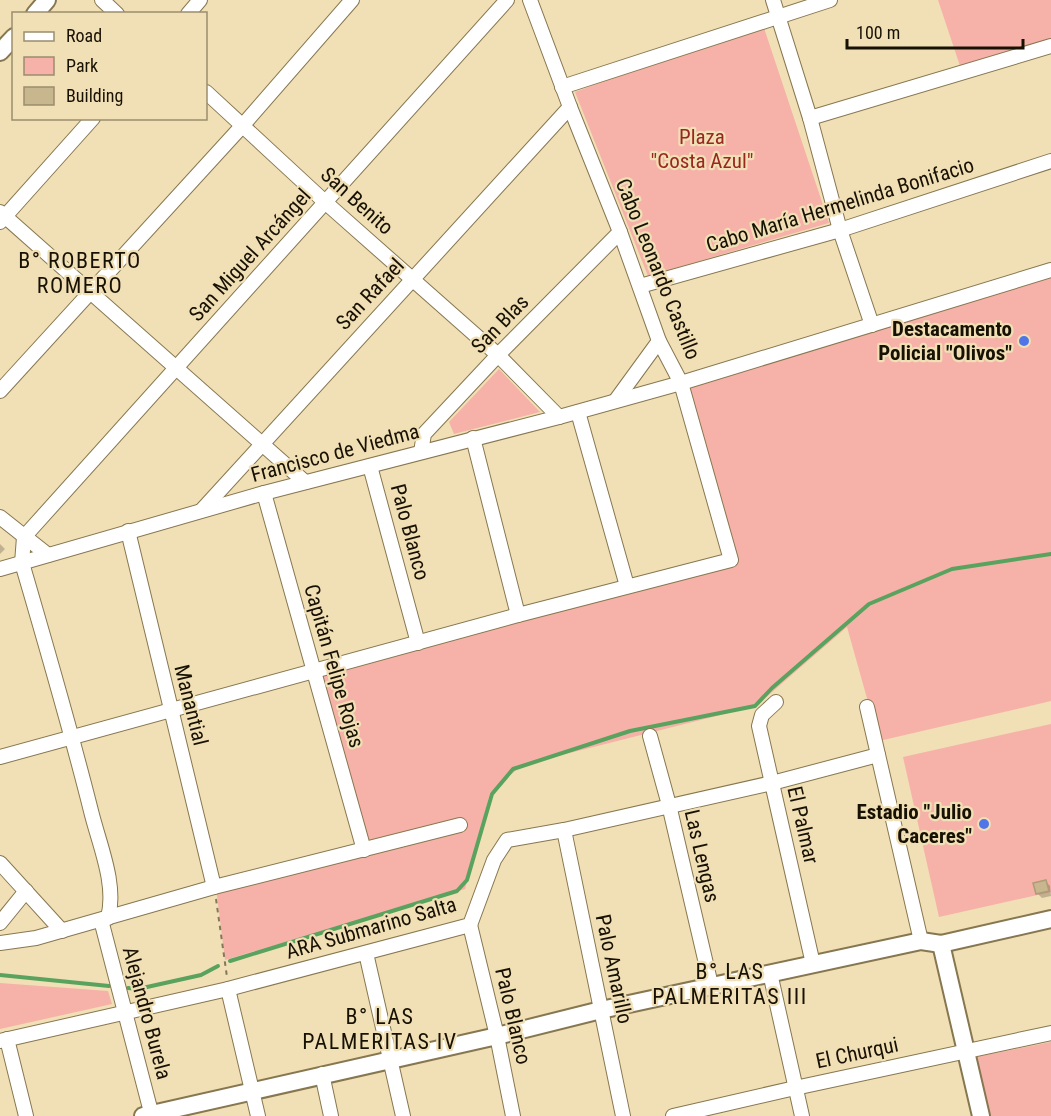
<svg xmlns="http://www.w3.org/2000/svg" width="1051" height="1116" viewBox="0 0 1051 1116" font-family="'Roboto Condensed',sans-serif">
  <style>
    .green { fill: #f6b2a9 }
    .shadow { fill: #0003 }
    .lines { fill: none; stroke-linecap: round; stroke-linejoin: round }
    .stream { stroke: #5aa35f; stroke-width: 4 }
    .building { fill: #c8b78e; stroke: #ae9c74; stroke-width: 1.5 }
    .minor-casing { stroke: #877750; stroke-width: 16 }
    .tertiary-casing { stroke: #877750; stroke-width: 20 }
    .path { stroke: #84785c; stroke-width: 2; stroke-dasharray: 4.5 4.5; stroke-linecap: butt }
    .minor { stroke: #fff; stroke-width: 14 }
    .tertiary { stroke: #fff; stroke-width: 16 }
    .poi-dot { fill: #5075e9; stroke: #f1dfb5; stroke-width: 2 }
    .labels { text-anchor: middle; stroke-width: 4.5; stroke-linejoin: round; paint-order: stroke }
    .park-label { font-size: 21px; fill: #982621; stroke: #f1dfb5 }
    .street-label { font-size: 21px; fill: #171103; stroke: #f1dfb5 }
    .poi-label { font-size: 21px; font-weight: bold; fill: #171103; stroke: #f1dfb5; text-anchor: end }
    .neighbourhood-label { font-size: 22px; letter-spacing: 1.5px; fill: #171103; stroke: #f1dfb5 }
  </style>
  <rect width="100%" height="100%" fill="#f1dfb5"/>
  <g class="green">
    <polygon points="938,0 1051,0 1051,46 962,72"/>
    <polygon points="762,22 829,223 648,276 575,92"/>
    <polygon points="1051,273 1051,701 879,741 847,627 756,706 522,765 490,793 465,889 225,960 216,888 365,850 317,674 732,560 682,383"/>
    <polygon points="499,369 540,412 454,434 449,422"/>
    <polygon points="1051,724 1051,892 939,917 903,757"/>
    <polygon points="0,983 108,991 112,1004 0,1029"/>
    <polygon points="1051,1042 1051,1116 983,1116 971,1058"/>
  </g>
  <g class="shadow">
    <polygon points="0,544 5,549 0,554"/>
    <polygon points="1046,882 1050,886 1051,896 1042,898 1037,893"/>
  </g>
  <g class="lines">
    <g class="stream">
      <polyline points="230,961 457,891 467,880 492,794 513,769 630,731 755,706 772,688 869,604 952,569 1051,554"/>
      <polyline points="0,975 109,986"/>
      <polyline points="128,988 138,989 201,975 218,966"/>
    </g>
  </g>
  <polygon class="building" points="1046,880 1049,891 1036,894 1033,883"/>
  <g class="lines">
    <g class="minor-casing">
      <g id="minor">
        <polyline points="102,0 117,14"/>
        <polyline points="773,0 810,118 840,230 872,325"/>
        <polyline points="188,14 200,0"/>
        <polyline points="562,87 830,0"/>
        <polyline points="206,92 325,202 498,355 559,417"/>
        <polyline points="810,118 1051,46"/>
        <polyline points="0,212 305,482"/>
        <polyline points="0,222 93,118"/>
        <polyline points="640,286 840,230 1051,161"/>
        <polyline points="0,391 243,125 352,0"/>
        <polyline points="616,400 659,341"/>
        <polyline points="578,412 627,586"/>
        <polyline points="473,438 518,615"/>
        <polyline points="421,452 424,434 498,355 620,232"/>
        <polyline points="370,466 418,643"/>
        <polyline points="264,493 364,850"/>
        <polyline points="202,510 570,107"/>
        <polyline points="0,517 48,555"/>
        <polyline points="128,531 214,887"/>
        <polyline points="0,569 264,493 559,417 681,383 1051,270"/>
        <polyline points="776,702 762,715 759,726 813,964"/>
        <polyline points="867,707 921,941"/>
        <polyline points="650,736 669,805 711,985"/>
        <polyline points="0,757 518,615 731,560 681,383 659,341 620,232 570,107 530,0"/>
        <polyline points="564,830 623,1116"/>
        <polyline points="0,863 62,931"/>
        <path d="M108 918C117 884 99 844 91 811 70 727 46 645 22 563L24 537 507 0"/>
        <polyline points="101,920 152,1116"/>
        <polyline points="0,923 26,891"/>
        <polyline points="470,925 497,1036 513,1116"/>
        <polyline points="0,943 36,938 214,887 460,825"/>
        <polyline points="366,953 403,1116"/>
        <polyline points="770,973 802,1116"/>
        <polyline points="228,989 258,1116"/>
        <polyline points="7,1039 26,1116"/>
        <polyline points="0,1041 228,989 470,925 494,860 507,840 564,830 772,783 878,755"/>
        <polyline points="322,1074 331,1116"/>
        <polyline points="673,1116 795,1088 1051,1033"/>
      </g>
    </g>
    <g class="tertiary-casing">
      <g id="tertiary">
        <polyline points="35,14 47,0"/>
        <polyline points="0,52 14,37"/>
        <polyline points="941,944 981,1116"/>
        <polyline points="143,1116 497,1036 601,1010 921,941 941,944 1051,919"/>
      </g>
    </g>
    <polyline class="path" points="216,899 227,977"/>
    <use href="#minor" class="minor"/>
    <use href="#tertiary" class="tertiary"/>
  </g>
  <g class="poi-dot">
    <circle cx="1024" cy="341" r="6"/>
    <circle cx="984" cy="824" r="6"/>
  </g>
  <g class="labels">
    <g class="park-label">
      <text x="702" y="144">Plaza<tspan x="702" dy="24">"Costa Azul"</tspan></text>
    </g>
    <g class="street-label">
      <text transform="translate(357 201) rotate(42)" y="7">San Benito</text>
      <text transform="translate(840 205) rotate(-17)" y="7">Cabo María Hermelinda Bonifacio</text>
      <text transform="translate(250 255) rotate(-48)" y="7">San Miguel Arcángel</text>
      <text transform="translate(658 269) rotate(68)" y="7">Cabo Leonardo Castillo</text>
      <text transform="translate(370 294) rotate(-47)" y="7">San Rafael</text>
      <text transform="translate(500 324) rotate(-46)" y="7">San Blas</text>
      <text transform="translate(335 453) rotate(-15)" y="7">Francisco de Viedma</text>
      <text transform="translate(410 532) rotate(75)" y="7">Palo Blanco</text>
      <text transform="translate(334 666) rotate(74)" y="7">Capitán Felipe Rojas</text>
      <text transform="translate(191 705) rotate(76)" y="7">Manantial</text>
      <text transform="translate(803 825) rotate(77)" y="7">El Palmar</text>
      <text transform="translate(702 856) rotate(77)" y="7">Las Lengas</text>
      <text transform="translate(371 928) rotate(-16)" y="7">ARA Submarino Salta</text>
      <text transform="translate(614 969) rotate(78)" y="7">Palo Amarillo</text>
      <text transform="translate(147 1013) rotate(75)" y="7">Alejandro Burela</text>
      <text transform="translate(513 1016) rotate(77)" y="7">Palo Blanco</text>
      <text transform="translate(857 1053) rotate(-12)" y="7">El Churqui</text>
    </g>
    <g class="poi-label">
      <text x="1012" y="336">Destacamento<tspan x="1012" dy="24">Policial "Olivos"</tspan></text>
      <text x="972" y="819">Estadio "Julio<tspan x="972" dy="24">Caceres"</tspan></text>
    </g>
    <g class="neighbourhood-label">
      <text x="80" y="268">B° ROBERTO<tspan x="80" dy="25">ROMERO</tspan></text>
      <text x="730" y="979">B° LAS<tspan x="730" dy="25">PALMERITAS III</tspan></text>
      <text x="380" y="1024">B° LAS<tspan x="380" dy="25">PALMERITAS IV</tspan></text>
    </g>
  </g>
  <rect x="12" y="12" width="195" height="108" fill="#f1dfb5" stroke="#9a8d6e" stroke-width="1.5"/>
  <rect x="24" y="32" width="30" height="9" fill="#ffffff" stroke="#9a8d6e" stroke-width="1.5"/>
  <text x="66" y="42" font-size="18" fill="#171103">Road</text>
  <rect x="24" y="57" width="30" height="18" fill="#f6b2a9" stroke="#9a8d6e" stroke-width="1.5"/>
  <text x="66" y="72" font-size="18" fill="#171103">Park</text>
  <rect x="24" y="87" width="30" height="18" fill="#c8b78e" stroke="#9a8d6e" stroke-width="1.5"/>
  <text x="66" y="102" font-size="18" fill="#171103">Building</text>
  <path d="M847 39v9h176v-9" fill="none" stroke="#171103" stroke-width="3"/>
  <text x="856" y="39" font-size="18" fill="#171103" stroke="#f1dfb5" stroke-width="4.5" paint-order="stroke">100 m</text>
</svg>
